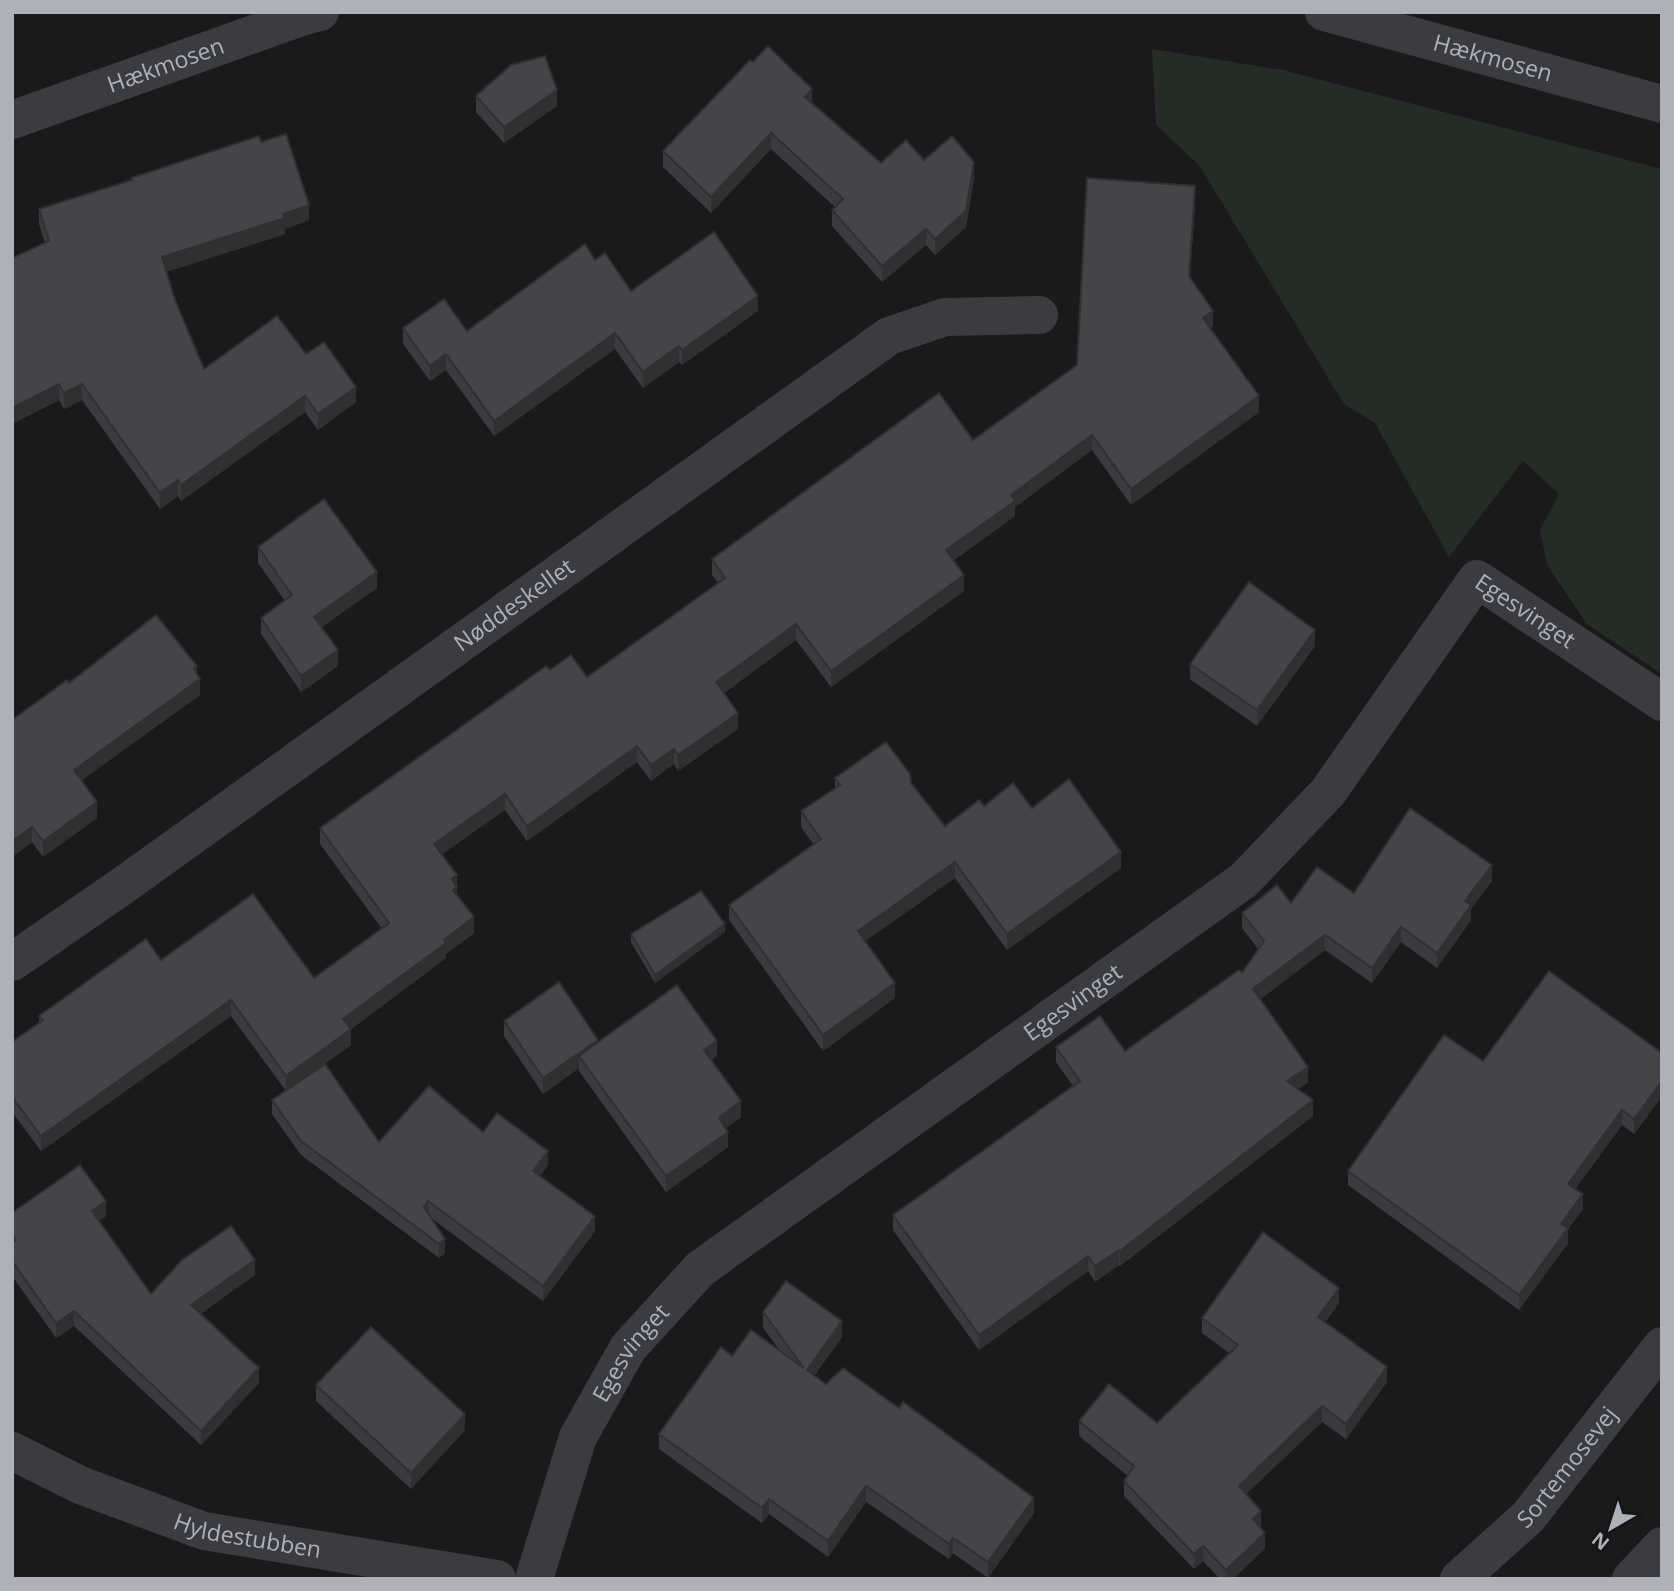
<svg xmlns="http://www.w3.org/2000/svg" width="1674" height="1591" viewBox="0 0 1674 1591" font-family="'Open Sans',sans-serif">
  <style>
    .green { fill: #242c26 }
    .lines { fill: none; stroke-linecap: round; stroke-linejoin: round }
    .minor { stroke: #3b3c41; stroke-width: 38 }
    .wall { fill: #3b3b3f }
    .shaded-wall { fill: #303033 }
    .building { fill: #454549; stroke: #303033; stroke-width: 2 }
    .labels { text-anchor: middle; stroke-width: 5; stroke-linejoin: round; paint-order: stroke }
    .street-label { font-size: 23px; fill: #aeb0ba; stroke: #151517 }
  </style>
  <rect width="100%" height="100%" fill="#1a1a1c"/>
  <polygon class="green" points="1152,49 1283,70 1662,169 1662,674 1587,624 1547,565 1540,530 1559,494 1523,461 1449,557 1375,423 1344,404 1199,165 1156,125"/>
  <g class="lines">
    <g class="minor">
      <path id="s1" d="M1324 12 1662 104"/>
      <path id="s2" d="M12 120 304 16 320 12"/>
      <path id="s3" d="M12 962 118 889 889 336 945 317 1039 315"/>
      <path id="s4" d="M12 1451 80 1485 204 1531 497 1579"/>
      <path id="s5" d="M534 1579 578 1437 628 1348 700 1269 1244 880 1328 792 1477 579 1662 702"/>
      <path id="s6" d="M1459 1579 1528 1517 1662 1346"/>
      <polyline points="1631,1579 1662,1546"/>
    </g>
  </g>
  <g class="wall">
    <polygon points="476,96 557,106 504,143 476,112"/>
    <polygon points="812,104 881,163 924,160 974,178 966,227 935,255 926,245 882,282 832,226 832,210 835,207 771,149 711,213 663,167 663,151"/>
    <polygon points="261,142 309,220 285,229 285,234 166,272 175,300 204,369 306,354 356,402 318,430 305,412 181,501 178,496 160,509 82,400 64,409 59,400 12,424 12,258 45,243 39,224 39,209 131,181 131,178"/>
    <polygon points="1195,202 1190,278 1213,326 1210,329 1259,412 1131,505 1092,450 1015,507 1015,516 954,560 964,591 831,687 796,640 724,693 738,729 678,771 674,764 651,781 637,762 527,841 505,810 442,854 457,891 457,895 474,933 446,954 446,958 351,1029 351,1045 309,1075 379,1142 483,1132 548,1165 540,1176 595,1231 543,1301 431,1218 445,1253 439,1258 301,1155 272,1114 272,1100 286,1091 231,1016 41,1151 12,1112 12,1042 39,1023 39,1016 161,960 314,978 382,929 320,844 320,828 550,670 587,677 718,583 712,575 712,559 973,440 1077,365"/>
    <polygon points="595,260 631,291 758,311 682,365 679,362 643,388 615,349 494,436 446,370 430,381 403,344 403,328 467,331"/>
    <polygon points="258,547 377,588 321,627 338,666 301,692 261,634 261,618 285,601 258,563"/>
    <polygon points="1315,646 1257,726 1190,679 1190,664"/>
    <polygon points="197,673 200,695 81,780 97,818 43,857 32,842 12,857 69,683"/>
    <polygon points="835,778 911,783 945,826 984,806 1032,808 1121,868 1007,950 955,878 865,941 895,998 823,1051 729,920 729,905 814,845 801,827 801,811 835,789"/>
    <polygon points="1492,881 1471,909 1471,920 1437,968 1401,942 1372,983 1325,950 1260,999 1308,1082 1298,1089 1313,1116 1120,1266 1119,1265 1095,1282 1088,1271 979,1350 893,1230 893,1215 1073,1086 1056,1062 1056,1047 1125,1051 1242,973 1258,949 1242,928 1242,913 1291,903 1354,893"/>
    <polygon points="725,932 655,983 631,942 631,934"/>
    <polygon points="504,1021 598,1042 717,1056 712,1060 741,1117 726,1128 728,1147 666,1192 579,1071 579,1068 543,1094 504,1036"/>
    <polygon points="1662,1053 1662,1096 1634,1134 1622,1125 1575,1189 1583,1209 1568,1229 1568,1243 1519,1310 1348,1185 1348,1171"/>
    <polygon points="12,1213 106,1216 99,1221 151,1294 255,1275 200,1314 259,1383 201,1445 74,1326 56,1338 12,1276"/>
    <polygon points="1339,1303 1325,1322 1387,1382 1346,1439 1322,1422 1246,1494 1261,1526 1260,1527 1265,1548 1233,1579 1220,1579 1203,1561 1194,1569 1124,1496 1124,1481 1128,1476 1079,1436 1079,1421 1157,1423 1229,1353 1202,1333 1202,1318"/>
    <polygon points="763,1312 842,1337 814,1376 826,1384 1034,1513 988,1578 953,1553 949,1559 866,1502 828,1557 769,1514 762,1523 659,1449 659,1434 732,1356 780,1351 763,1328"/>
    <polygon points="316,1385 465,1430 411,1489 316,1401"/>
  </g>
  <g class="shaded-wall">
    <polygon points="812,89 812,105 805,97"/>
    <polygon points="557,90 557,106 504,143 504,127"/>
    <polygon points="771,133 771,149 711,213 711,197"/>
    <polygon points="974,162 974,178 966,227 935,255 935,239"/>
    <polygon points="1195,186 1195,202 1189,292 1189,276"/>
    <polygon points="309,205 309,220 285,229 285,234 162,273 162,257"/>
    <polygon points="926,229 926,245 882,282 882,266"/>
    <polygon points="758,296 758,311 682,365 682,350"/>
    <polygon points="1213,311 1213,326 1203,334 1203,318"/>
    <polygon points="615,333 615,349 494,436 494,421"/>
    <polygon points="679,346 679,362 643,388 643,372"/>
    <polygon points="446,354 446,370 430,381 430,366"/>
    <polygon points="59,384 59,400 12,424 12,408"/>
    <polygon points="82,384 82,400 64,409 64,393"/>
    <polygon points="356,387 356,402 318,430 318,414"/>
    <polygon points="305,396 305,412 181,501 181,485"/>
    <polygon points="1259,396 1259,412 1131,505 1131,489"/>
    <polygon points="1092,435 1092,450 1015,507 1015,516 946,566 946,550 1011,495"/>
    <polygon points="178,480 178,496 160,509 160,493"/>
    <polygon points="377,572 377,588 314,633 314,617"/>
    <polygon points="964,575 964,591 831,687 831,671"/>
    <polygon points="796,624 796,640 716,698 716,682"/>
    <polygon points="1315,630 1315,646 1257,726 1257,710"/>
    <polygon points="338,650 338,666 301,692 301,676"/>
    <polygon points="197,666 197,681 200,679 200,695 74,786 74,770"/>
    <polygon points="738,713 738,729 678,771 678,755"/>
    <polygon points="637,746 637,762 527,841 527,826"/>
    <polygon points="674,749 674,764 651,781 651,765"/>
    <polygon points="505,794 505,810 434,859 434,844"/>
    <polygon points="97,802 97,818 43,857 43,841"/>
    <polygon points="32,827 32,842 12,857 12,841"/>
    <polygon points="1121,852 1121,868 1007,950 1007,934"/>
    <polygon points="955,862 955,878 858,946 858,931"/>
    <polygon points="1492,865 1492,881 1471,909 1471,920 1437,968 1437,953 1465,901"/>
    <polygon points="457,875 457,902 453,893 452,879"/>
    <polygon points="474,917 474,933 446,954 446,958 343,1035 343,1019 444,940"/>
    <polygon points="725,924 725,932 655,983 655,975"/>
    <polygon points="1401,927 1401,942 1372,983 1372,968"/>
    <polygon points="1325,935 1325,950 1253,1005 1253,989"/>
    <polygon points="895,983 895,998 823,1051 823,1035"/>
    <polygon points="231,1000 231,1016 41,1151 41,1136"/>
    <polygon points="351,1029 351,1045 286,1091 286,1076"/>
    <polygon points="598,1040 598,1055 579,1056 579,1068 543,1094 543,1078"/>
    <polygon points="717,1041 717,1056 704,1065 704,1050"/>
    <polygon points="1308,1067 1308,1082 1287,1097 1287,1081"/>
    <polygon points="1662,1081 1662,1096 1634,1134 1634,1119"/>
    <polygon points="1313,1100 1313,1116 1120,1266 1120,1251"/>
    <polygon points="741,1101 741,1117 719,1133 719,1118"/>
    <polygon points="1622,1110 1622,1125 1568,1199 1568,1184"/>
    <polygon points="728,1132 728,1147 666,1192 666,1176"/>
    <polygon points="548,1151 548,1165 533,1185 533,1171"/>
    <polygon points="1583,1194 1583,1209 1568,1229 1568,1243 1519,1310 1519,1295 1561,1224"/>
    <polygon points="106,1201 106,1216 92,1226 92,1211"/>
    <polygon points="428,1201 428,1216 424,1207"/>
    <polygon points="595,1216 595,1231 543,1301 543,1286"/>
    <polygon points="445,1239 445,1253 439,1258 439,1244"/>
    <polygon points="1119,1250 1119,1265 1095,1282 1095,1266"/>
    <polygon points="1088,1256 1088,1271 979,1350 979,1335"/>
    <polygon points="255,1260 255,1275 191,1320 191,1305"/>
    <polygon points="1339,1288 1339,1303 1318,1332 1318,1317"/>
    <polygon points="74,1311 74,1326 56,1338 56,1323"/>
    <polygon points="842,1321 842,1337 807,1386 807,1370"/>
    <polygon points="1387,1367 1387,1382 1346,1439 1346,1424"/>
    <polygon points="259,1368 259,1383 201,1445 201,1431"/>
    <polygon points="1322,1406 1322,1422 1239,1501 1239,1486"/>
    <polygon points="465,1414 465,1430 411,1489 411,1473"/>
    <polygon points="866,1486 866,1502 828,1557 828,1541"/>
    <polygon points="1034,1498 1034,1513 988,1578 988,1562"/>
    <polygon points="769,1499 769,1514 762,1523 762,1508"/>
    <polygon points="1261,1511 1261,1526 1253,1534 1253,1519"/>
    <polygon points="1265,1533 1265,1548 1233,1579 1226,1579 1226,1570"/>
    <polygon points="953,1538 953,1553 949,1559 949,1544"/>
    <polygon points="1203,1546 1203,1561 1194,1569 1194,1554"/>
  </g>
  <g class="building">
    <polygon points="768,46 812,89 805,97 881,163 906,140 924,160 952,136 974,162 966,211 935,239 926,229 882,266 832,210 843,199 771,133 711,197 663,151 750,60 753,62"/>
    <polygon points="545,56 557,90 504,127 476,96 511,65"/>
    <polygon points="286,134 309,205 283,214 285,218 162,257 175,300 204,369 277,316 306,354 324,342 356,387 318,414 305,396 181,485 178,480 160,493 82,384 64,393 59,384 12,408 12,258 49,241 39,209 132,180 131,178 259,136 261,142"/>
    <polygon points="1087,178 1195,186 1189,276 1213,311 1203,318 1259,396 1131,489 1092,435 1011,495 1015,501 946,550 964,575 831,671 796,624 716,682 738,713 678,755 674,749 651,765 637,746 527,826 505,794 434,844 457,875 452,879 457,887 453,890 474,917 444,940 446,943 343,1019 351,1029 286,1076 231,1000 41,1136 12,1097 12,1042 43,1020 39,1016 146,939 161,960 253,894 314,978 389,923 320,828 546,666 550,670 571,655 587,677 725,578 712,559 939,393 973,440 1077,365"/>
    <polygon points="714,232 758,296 682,350 679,346 643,372 615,333 494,421 446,354 430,366 403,328 444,299 467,331 585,244 595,260 605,253 631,291"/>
    <polygon points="324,499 377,572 314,617 338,650 301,676 261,618 292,595 258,547"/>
    <polygon points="1249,582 1315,630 1257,710 1190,664"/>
    <polygon points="156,615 197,666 194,669 200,679 74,770 97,802 43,841 32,827 12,841 12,720 67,680 69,683"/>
    <polygon points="886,742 910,774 911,783 945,826 979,800 984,806 1013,783 1032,808 1069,779 1121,852 1007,934 955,862 858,931 895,983 823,1035 729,905 821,839 801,811 840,785 835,778"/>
    <polygon points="1410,808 1492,865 1465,901 1471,905 1437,953 1401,927 1372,968 1325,935 1253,989 1308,1067 1287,1081 1313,1100 1120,1251 1119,1250 1095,1266 1088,1256 979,1335 893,1215 1080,1081 1056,1047 1100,1016 1125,1051 1239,970 1242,973 1264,941 1242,913 1277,885 1291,903 1317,867 1354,893"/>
    <polygon points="701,891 725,924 655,975 631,934"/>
    <polygon points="1549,971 1662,1053 1662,1081 1634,1119 1622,1110 1568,1184 1583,1194 1561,1224 1568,1228 1519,1295 1348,1171 1444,1035 1483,1061"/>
    <polygon points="559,982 598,1040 543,1078 504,1021"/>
    <polygon points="677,985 717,1041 704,1050 741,1101 719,1118 728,1132 666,1176 579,1056"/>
    <polygon points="325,1064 379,1142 429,1086 483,1132 497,1113 548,1151 533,1171 595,1216 543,1286 428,1201 424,1207 445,1239 439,1244 301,1141 272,1100"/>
    <polygon points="80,1165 106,1201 92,1211 151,1294 182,1260 231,1226 255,1260 191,1305 259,1368 201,1431 74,1311 56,1323 12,1261 12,1243 16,1240 12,1234 12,1213"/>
    <polygon points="1263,1232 1339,1288 1318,1317 1387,1367 1346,1424 1322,1406 1239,1486 1261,1511 1253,1519 1265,1533 1226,1570 1203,1546 1194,1554 1124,1481 1134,1466 1079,1421 1109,1384 1157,1423 1238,1345 1202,1318"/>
    <polygon points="786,1281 842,1321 807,1370 826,1384 843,1368 899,1408 903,1402 1034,1498 988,1562 953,1538 949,1544 866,1486 828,1541 769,1499 762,1508 659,1434 721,1347 732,1356 751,1330 804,1368 763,1312"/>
    <polygon points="371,1327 465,1414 411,1473 316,1385"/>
  </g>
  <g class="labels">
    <g class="street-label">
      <text dy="8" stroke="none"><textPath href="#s1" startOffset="175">Hækmosen</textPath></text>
      <text dy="8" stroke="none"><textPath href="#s2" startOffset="163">Hækmosen</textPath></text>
      <text dy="8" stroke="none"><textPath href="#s3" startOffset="616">Nøddeskellet</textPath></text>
      <text dy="8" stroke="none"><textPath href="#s5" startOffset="1466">Egesvinget</textPath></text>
      <text dy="8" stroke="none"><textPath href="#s5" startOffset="816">Egesvinget</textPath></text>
      <text dy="8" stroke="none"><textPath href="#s5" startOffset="248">Egesvinget</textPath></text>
      <text dy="8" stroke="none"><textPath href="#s6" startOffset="156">Sortemosevej</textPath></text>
      <text dy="8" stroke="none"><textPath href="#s4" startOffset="252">Hyldestubben</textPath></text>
    </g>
  </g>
  <rect width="1674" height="1591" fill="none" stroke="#aeb0ba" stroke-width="28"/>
  <g transform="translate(1611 1528) rotate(219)" stroke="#151517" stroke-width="5" paint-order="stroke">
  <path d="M0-5L12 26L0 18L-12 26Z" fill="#aeb0ba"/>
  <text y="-10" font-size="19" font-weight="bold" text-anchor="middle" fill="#aeb0ba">N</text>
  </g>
</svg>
